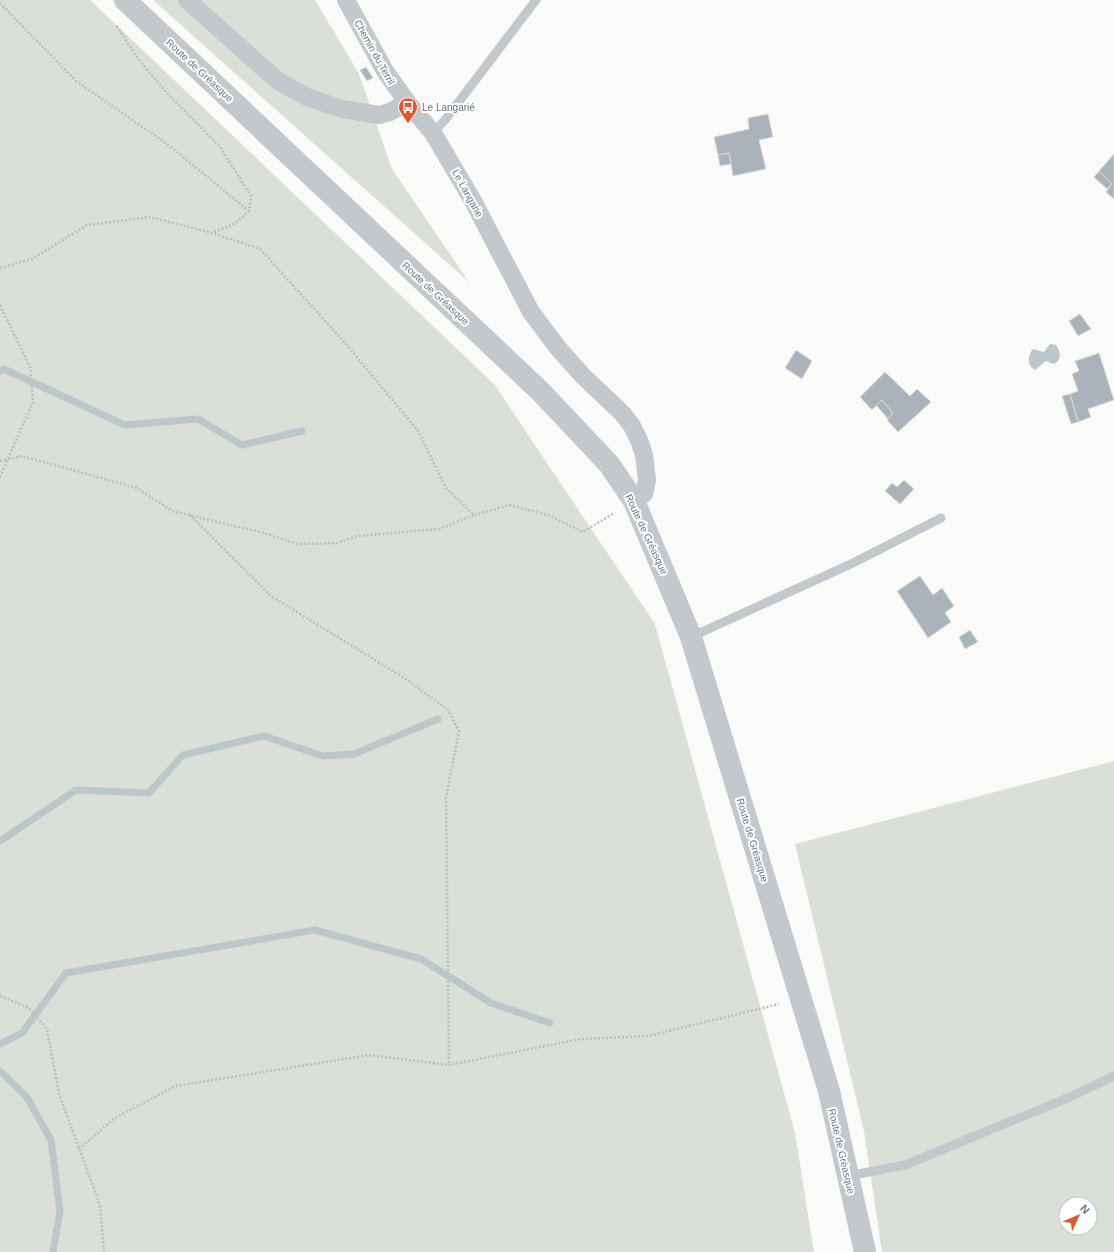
<svg xmlns="http://www.w3.org/2000/svg" width="1114" height="1252" viewBox="0 0 1114 1252" font-family="Helvetica,sans-serif">
  <style>
    .green { fill: #dadfd7; fill-rule: evenodd }
    .water { fill: #bbc7cb }
    .lines { fill: none; stroke-linecap: round; stroke-linejoin: round }
    .stream { stroke: #bbc7cb; stroke-width: 7 }
    .building { fill: #aab3b9; stroke: #dcdcda }
    .path { stroke: #bbbfc2; stroke-width: 2.5; stroke-dasharray: 2 2; stroke-linecap: butt }
    .service { stroke: #c3c8cc; stroke-width: 9 }
    .minor { stroke: #c3c8cc; stroke-width: 18 }
    .tertiary { stroke: #c3c8cc; stroke-width: 22 }
    .labels { text-anchor: middle; stroke-width: 4; stroke-linejoin: round; paint-order: stroke }
    .street-label { font-size: 10px; fill: #657683; stroke: #fff }
    .poi-label { font-size: 10px; fill: #657683; stroke: #fff; text-anchor: start }
  </style>
  <rect width="100%" height="100%" fill="#fafaf8"/>
  <g class="green">
    <polygon points="0,0 90,0 494,384 655,624 795,1133 814,1252 0,1252"/>
    <polygon points="153,0 315,0 359,74 392,169 469,282"/>
    <path d="M1114 761V1252H882L864 1131 795 844ZM1066 1204H1090V1228H1066Z"/>
  </g>
  <path class="water" d="M1050 344 1056 345C1061 352 1062 360 1054 364L1046 361 1035 370C1027 366 1027 355 1033 349L1044 352Z"/>
  <g class="lines">
    <g class="stream">
      <polyline points="0,371 4,369 125,425 198,419 242,445 302,431"/>
      <polyline points="0,841 76,790 149,793 183,755 264,736 323,756 354,754 438,719"/>
      <polyline points="0,1044 22,1033 66,973 315,930 421,959 491,1003 550,1023"/>
      <polyline points="0,1071 26,1096 51,1140 60,1211 53,1252"/>
    </g>
  </g>
  <g class="building">
    <polygon points="366,67 373,78 367,81 360,70"/>
    <polygon points="768,114 773,137 759,140 766,169 733,176 729,153 718,155 714,137 749,129 748,118"/>
    <polygon points="729,153 731,164 720,166 718,155"/>
    <polygon points="1114,154 1114,199 1106,192 1112,184 1099,171"/>
    <polygon points="1099,171 1112,184 1107,189 1094,177"/>
    <polygon points="1080,314 1091,329 1078,336 1069,321"/>
    <polygon points="796,350 812,361 802,379 785,368"/>
    <polygon points="1099,353 1114,400 1088,409 1091,417 1078,422 1070,394 1078,391 1072,374 1079,371 1075,361"/>
    <polygon points="885,372 910,396 917,389 931,402 898,432 887,420 893,413 882,400 872,410 860,397"/>
    <polygon points="1070,394 1078,422 1071,424 1062,396"/>
    <polygon points="882,400 893,413 888,419 876,405"/>
    <polygon points="904,480 914,489 900,504 885,491 892,483 897,487"/>
    <polygon points="920,576 933,595 942,588 954,606 945,613 951,622 928,638 897,591"/>
    <polygon points="970,630 978,642 965,649 959,637"/>
  </g>
  <g class="lines">
    <g class="path">
      <polyline points="0,3 76,81 167,144 249,211"/>
      <polyline points="117,26 136,56 166,92 220,147 251,196 249,211 236,223 212,233"/>
      <polyline points="0,268 32,259 87,225 150,217 212,233 260,249 346,344 418,431 446,488 474,515 510,505 548,515 583,532 614,513"/>
      <polyline points="0,305 30,367 33,402 0,477"/>
      <polyline points="0,461 22,456 137,488 172,511 264,533 297,544 337,543 357,536 439,529 474,515"/>
      <polyline points="190,515 271,596 409,681 448,710 459,731 446,797 449,1065"/>
      <polyline points="0,996 29,1008 47,1029 59,1094 100,1205 104,1252"/>
      <polyline points="79,1149 115,1118 176,1086 369,1055 449,1065 581,1039 648,1036 779,1004"/>
    </g>
    <g class="service">
      <polyline points="433,133 445,120 536,0"/>
      <polyline points="691,637 853,563 941,518"/>
      <polyline points="848,1176 905,1165 1070,1097 1114,1076"/>
    </g>
    <g class="minor">
      <polyline points="187,0 278,81 307,97 342,109 379,115 390,112 407,102 433,133 473,201 531,312 558,348 583,376 623,414 632,426 639,440 644,455 647,480 644,494 634,501"/>
      <polyline points="346,0 385,71 407,102"/>
    </g>
    <polyline class="tertiary" points="125,0 540,391 609,464 634,501 691,637 829,1091 865,1252"/>
  </g>
  <defs>
    <g id="bus-pin" transform="scale(1)"><path d="M0 17L-7.5 6A9.5 9.5 0 1 1 7.5 6Z" fill="#e4572e" stroke="#fff"/><path d="M-5-6H5V4H4V6H2V4H-2V6H-4V4H-5ZM-3.5-4V0h7V-4ZM-3.5 1.2v1.5H-2V1.2ZM2 1.2v1.5H3.5V1.2Z" fill="#fff"/></g>
  </defs>
  <g fill-rule="evenodd">
    <use href="#bus-pin" x="408" y="107"/>
  </g>
  <g class="labels">
    <g class="street-label">
      <text transform="translate(375 52) rotate(61)" y="4">Chemin du Terril</text>
      <text transform="translate(200 70) rotate(43)" y="4">Route de Gréasque</text>
      <text transform="translate(468 193) rotate(61)" y="4">Le Langarie</text>
      <text transform="translate(436 293) rotate(43)" y="4">Route de Gréasque</text>
      <text transform="translate(647 534) rotate(65)" y="4">Route de Gréasque</text>
      <text transform="translate(753 840) rotate(73)" y="4">Route de Gréasque</text>
      <text transform="translate(842 1151) rotate(77)" y="4">Route de Gréasque</text>
    </g>
    <g class="poi-label">
      <text x="422" y="111">Le Langarié</text>
    </g>
  </g>
  <g transform="translate(1078 1216) rotate(46)"><circle r="19" fill="#ffffff" stroke="#c1c8cd"/>
  <path d="M0-3L7 15L0 10L-7 15Z" fill="#e4572e"/>
  <text y="-6" font-size="11" font-weight="bold" text-anchor="middle" fill="#657683">N</text>
  </g>
</svg>
